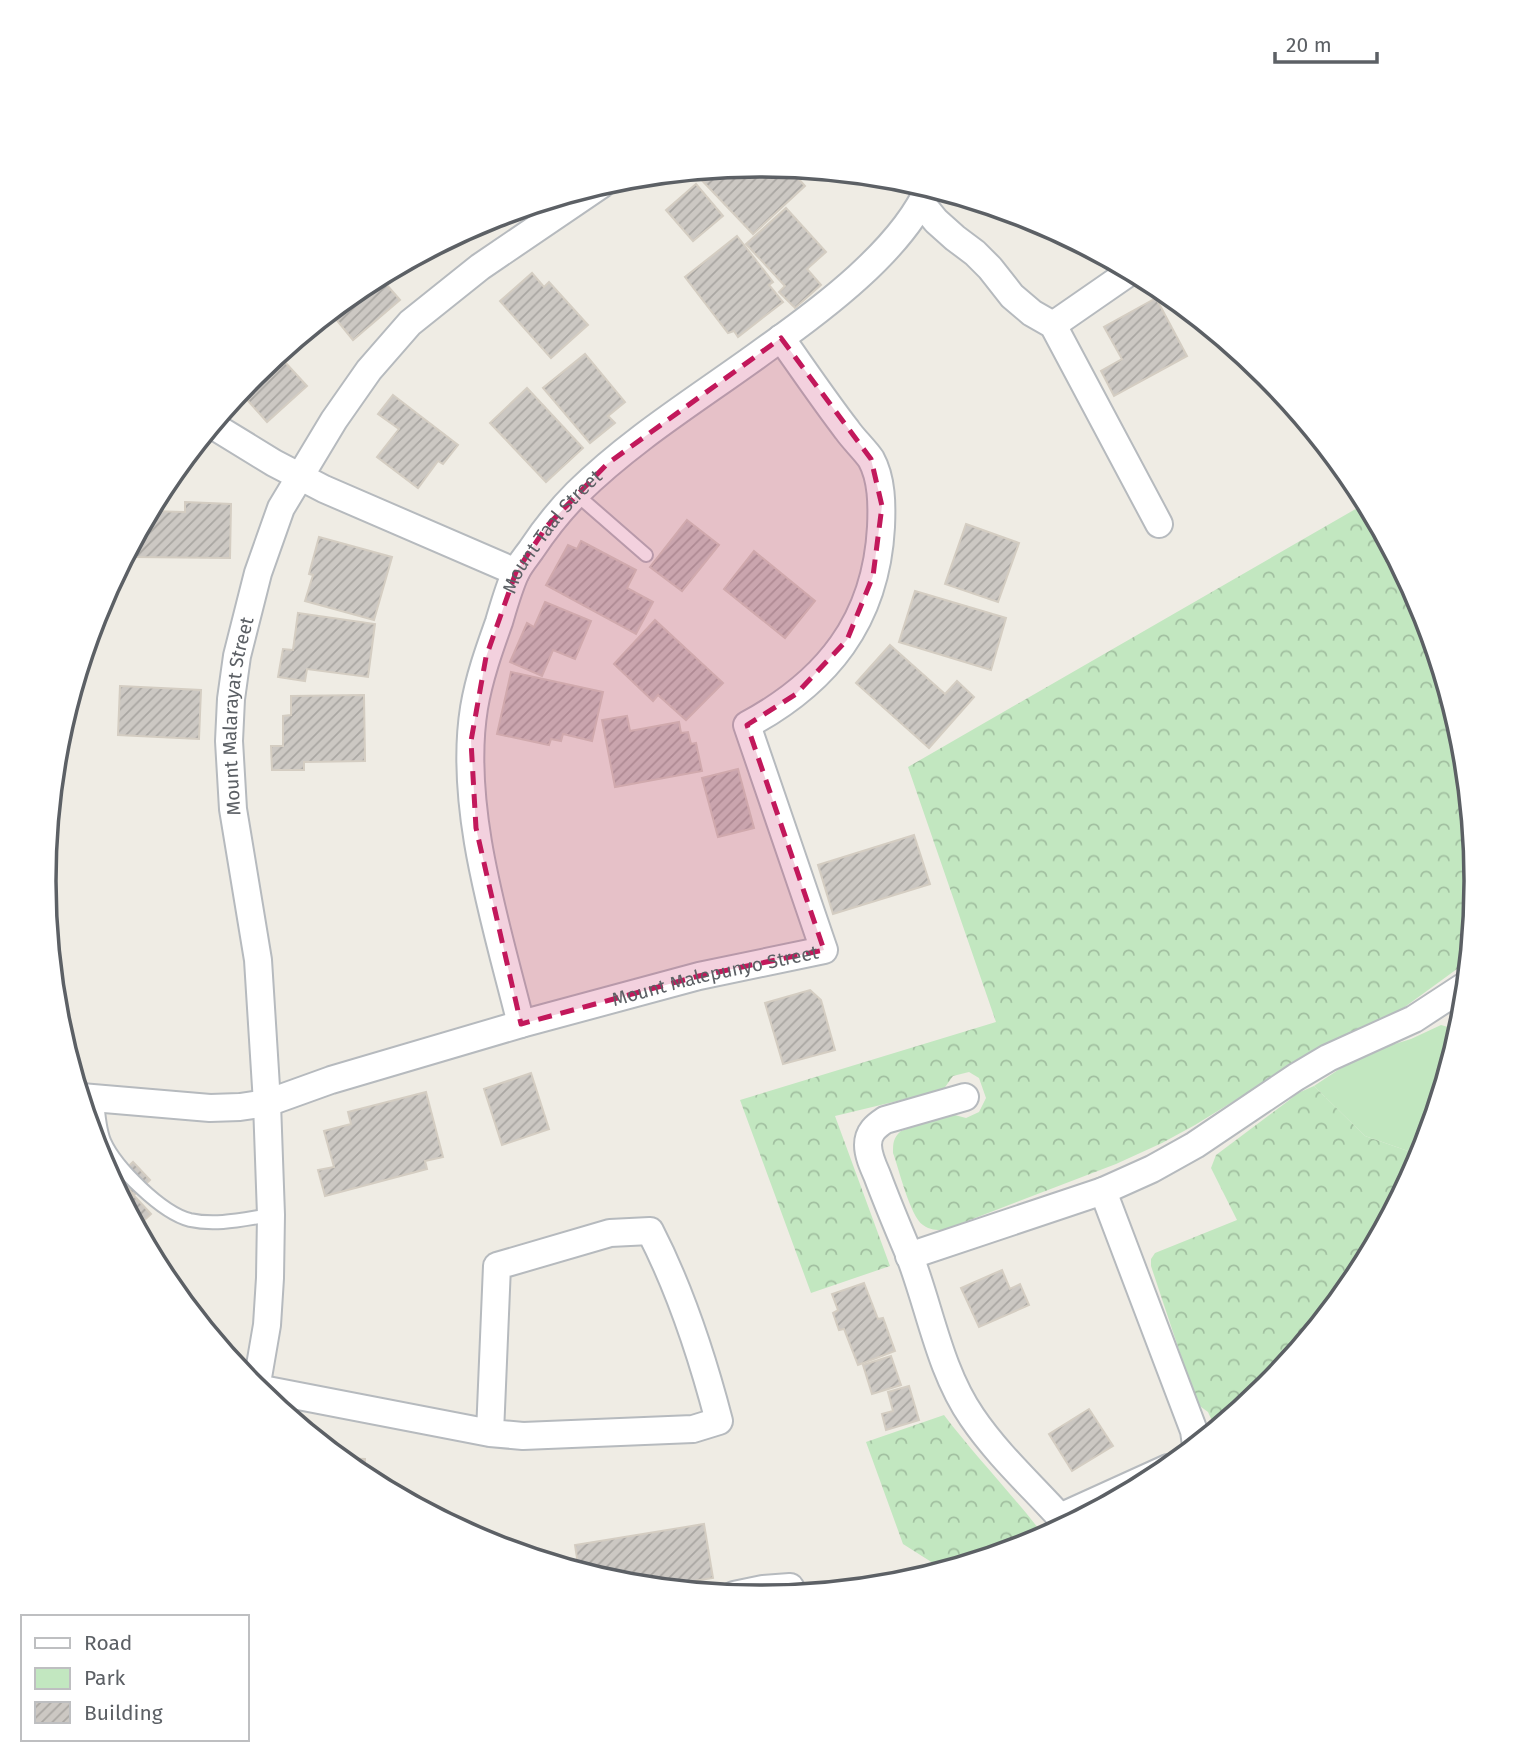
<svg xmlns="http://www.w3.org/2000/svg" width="1520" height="1762" viewBox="0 0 1520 1762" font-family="'Fira Sans',sans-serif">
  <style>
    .green { fill: #c2e7c0 }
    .forest { fill: url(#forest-crowns) }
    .building { fill: url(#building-hatch); stroke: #d4cdc2; stroke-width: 2 }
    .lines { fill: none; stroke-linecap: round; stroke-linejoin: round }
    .service-casing { stroke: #b6babe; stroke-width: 16 }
    .minor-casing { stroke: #b6babe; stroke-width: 30 }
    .service { stroke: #fff; stroke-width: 12 }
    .minor { stroke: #fff; stroke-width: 26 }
    .marked { fill: #c2185b; fill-opacity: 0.2; stroke: #c2185b; stroke-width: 5; stroke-dasharray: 14 9; stroke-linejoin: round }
    .labels { text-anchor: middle; stroke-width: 7; stroke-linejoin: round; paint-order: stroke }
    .street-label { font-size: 19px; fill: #5c6065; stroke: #fff }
    .rim { fill: none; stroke: #5c6065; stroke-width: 3.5 }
  </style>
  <defs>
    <pattern id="forest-crowns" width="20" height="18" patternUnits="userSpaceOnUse" patternTransform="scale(1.75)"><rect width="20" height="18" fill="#c2e7c0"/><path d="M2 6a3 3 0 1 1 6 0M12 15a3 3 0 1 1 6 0" fill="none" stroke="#a1bfa0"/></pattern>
    <pattern id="building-hatch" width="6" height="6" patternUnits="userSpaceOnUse" patternTransform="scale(1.75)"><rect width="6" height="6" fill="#ccc8c3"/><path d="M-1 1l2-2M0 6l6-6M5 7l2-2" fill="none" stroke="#a9a6a2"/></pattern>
  </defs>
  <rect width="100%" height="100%" fill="#efece4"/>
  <polygon class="green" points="1441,1025 1455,1029 1459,1033 1422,1155 1416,1166 1408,1151 1365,1136 1314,1086 1338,1070 1375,1050 1411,1039"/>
  <g class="forest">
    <path d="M1366 503 1422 607 1463 742 1476 881 1468 961 1402 1009 1377 1024 1315 1051 1195 1125 1162 1143 1116 1164 944 1230C936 1230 930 1230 923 1225 910 1216 899 1169 893 1153 893 1143 893 1138 901 1131L951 1114 966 1118 979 1112 986 1098 979 1078 969 1072 953 1076 943 1090 835 1116 890 1266 811 1293 740 1100 996 1022 908 767Z"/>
    <polygon points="1314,1086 1365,1136 1408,1151 1416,1166 1355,1279 1266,1388 1216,1429 1208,1412 1197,1404 1151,1266 1151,1259 1155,1253 1237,1220 1211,1168 1216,1155 1288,1101 1298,1093"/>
    <path d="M944 1415C976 1457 1013 1495 1045 1537L1034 1543 944 1570 903 1544 866 1442Z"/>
  </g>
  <g class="building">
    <polygon points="760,165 788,167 805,186 753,234 693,171"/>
    <polygon points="696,184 723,216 693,241 666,210"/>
    <polygon points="786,208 826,252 807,269 821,285 795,308 779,292 785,286 746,244"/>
    <polygon points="737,236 773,282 769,285 783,302 738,337 734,331 728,333 685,277"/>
    <polygon points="532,273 544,287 549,282 588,325 551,358 500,301"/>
    <polygon points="379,276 400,300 353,340 330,312 362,285"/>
    <polygon points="1156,298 1187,356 1114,396 1101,371 1122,359 1104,327"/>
    <polygon points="585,354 625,402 608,416 615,423 590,443 543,388"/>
    <polygon points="283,360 307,386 267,422 240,392 254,374 269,362 274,367"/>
    <polygon points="527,388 583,448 546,482 490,423"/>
    <polygon points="393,395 458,445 443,464 438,461 418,488 377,457 399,429 378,414"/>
    <polygon points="185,502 231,504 230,558 134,557 135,538 149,511 185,512"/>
    <polygon points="687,520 719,545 682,591 650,567"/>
    <polygon points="966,524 1019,543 998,602 945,584"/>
    <polygon points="319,537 392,557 374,620 305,601 313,575 309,574"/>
    <polygon points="581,541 636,570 627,588 653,602 636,634 546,585 568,545 577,549"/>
    <polygon points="754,551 815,601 785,638 724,589"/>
    <polygon points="915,591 1006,618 991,670 899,642"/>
    <polygon points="545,602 591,621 575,659 553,650 542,676 510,662 527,623 534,627"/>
    <polygon points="298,613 375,624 368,677 307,669 305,681 278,677 283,649 293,650"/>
    <polygon points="655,620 723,683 686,720 658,695 653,701 614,664"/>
    <polygon points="890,645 945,694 957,681 974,697 929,748 856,683"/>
    <polygon points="511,672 603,692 592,741 563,734 561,741 551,739 549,745 497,734"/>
    <polygon points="120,686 201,690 199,739 118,735"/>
    <polygon points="364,695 365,761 304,762 304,770 272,770 271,746 283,746 283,716 291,715 291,696"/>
    <polygon points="627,716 630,731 679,722 681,733 688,732 691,744 696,743 702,771 615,787 602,720"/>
    <polygon points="738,769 754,828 718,837 702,778"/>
    <polygon points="914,835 930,884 833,914 818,865"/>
    <polygon points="810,990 821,1000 835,1050 783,1064 765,1003"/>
    <polygon points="531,1073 549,1129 502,1145 484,1089"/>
    <polygon points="426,1092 443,1157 425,1161 427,1169 325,1196 318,1170 334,1167 324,1131 351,1124 348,1112"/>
    <polygon points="100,1159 151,1214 137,1227"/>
    <polygon points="133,1162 150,1180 134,1195 117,1177"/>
    <polygon points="1002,1270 1010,1289 1020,1284 1029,1305 979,1327 961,1288"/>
    <polygon points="864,1283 878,1319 883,1318 895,1351 858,1365 844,1329 839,1330 833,1313 838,1310 832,1294"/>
    <polygon points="891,1356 901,1385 872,1394 863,1365"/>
    <polygon points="909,1386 919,1420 886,1430 882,1414 893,1411 888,1392"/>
    <polygon points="1089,1409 1113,1446 1072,1471 1049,1434"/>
    <polygon points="339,1458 365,1459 365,1478 362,1476"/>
    <polygon points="704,1524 713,1578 655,1587 620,1583 610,1580 609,1575 599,1577 579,1571 575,1545"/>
  </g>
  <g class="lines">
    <g class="service-casing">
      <g id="service">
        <polyline points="576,494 646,555"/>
        <path d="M97 1099C98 1113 99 1128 104 1141 116 1168 162 1213 190 1220 217 1226 244 1219 271 1215"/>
      </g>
    </g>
    <g class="minor-casing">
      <g id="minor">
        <polyline points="922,204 936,221 955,238 975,253 990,268 1012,296 1032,313 1053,325 1159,524"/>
        <polyline points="1053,325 1131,271"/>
        <polyline points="212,425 274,463 324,489 516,572"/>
        <path id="s1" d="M521 1024C497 927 458 808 474 708 479 678 489 650 499 622 504 605 509 587 516 572 520 564 526 557 531 550 545 529 560 510 577 493 634 437 702 396 766 349 821 310 902 250 929 187"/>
        <path id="s2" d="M81 1097 210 1108 240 1107 267 1103 331 1080 521 1024 699 976 824 950 747 725C827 682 876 621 881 527 882 505 882 479 871 459 864 449 854 440 847 430 824 400 803 369 781 338"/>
        <path d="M965 1097 885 1120C876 1126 868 1132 868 1145 868 1155 873 1166 877 1175 887 1202 898 1228 909 1254 930 1308 939 1369 972 1417 997 1454 1031 1485 1060 1517L1066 1526"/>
        <polyline points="1103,1191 1194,1431 1196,1445"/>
        <polyline points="909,1256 1103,1191 1152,1169 1195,1145 1296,1077 1328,1058 1414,1019 1466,985"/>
        <path d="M257 1388 490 1433 523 1436 693 1429 719 1421C702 1356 681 1291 650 1231L610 1233 497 1266 490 1433"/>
        <path id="s3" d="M256 1389 267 1325 270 1278 271 1215 267 1103 258 960 233 809 229 741 231 699 237 656 258 573 281 508 334 420 369 370 410 323 480 267 602 184"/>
        <polyline points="1060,1517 1168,1468"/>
        <polyline points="734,1595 763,1589 790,1587 794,1594"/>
      </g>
    </g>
    <use href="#service" class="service"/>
    <use href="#minor" class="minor"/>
  </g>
  <path class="marked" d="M781 338 871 459 882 506 873 576 847 640 796 694 747 725 824 950 699 976 521 1024 476 828 471 741 486 657 516 572 547 526 607 464Z"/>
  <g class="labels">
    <g class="street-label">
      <text dy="7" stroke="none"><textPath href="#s1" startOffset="518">Mount Taal Street</textPath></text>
      <text dy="7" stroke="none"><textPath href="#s3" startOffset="677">Mount Malarayat Street</textPath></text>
      <text dy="7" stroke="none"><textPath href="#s2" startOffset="653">Mount Malepunyo Street</textPath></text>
    </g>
  </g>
  <path d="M0 0H1520V1762H0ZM56 881a704 704 0 1 1 1408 0a704 704 0 1 1-1408 0Z" fill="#fff" fill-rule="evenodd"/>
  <path class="rim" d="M56 881a704 704 0 1 1 1408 0a704 704 0 1 1-1408 0Z"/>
  <rect x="21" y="1615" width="228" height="126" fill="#ffffff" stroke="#bebfc1" stroke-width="2"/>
  <rect x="35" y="1638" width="35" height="10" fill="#ffffff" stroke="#bebfc1" stroke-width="2"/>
  <text x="84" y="1650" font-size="21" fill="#5c6065">Road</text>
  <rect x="35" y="1668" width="35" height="21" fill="#c2e7c0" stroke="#bebfc1" stroke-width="2"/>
  <text x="84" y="1685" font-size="21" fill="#5c6065">Park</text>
  <rect x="35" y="1702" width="35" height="21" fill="url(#building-hatch)" stroke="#bebfc1" stroke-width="2"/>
  <text x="84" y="1720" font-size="21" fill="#5c6065">Building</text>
  <path d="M1275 52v10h102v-10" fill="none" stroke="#5c6065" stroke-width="3.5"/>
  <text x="1286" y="52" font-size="21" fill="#5c6065" stroke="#ffffff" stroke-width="5" paint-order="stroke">20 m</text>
</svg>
